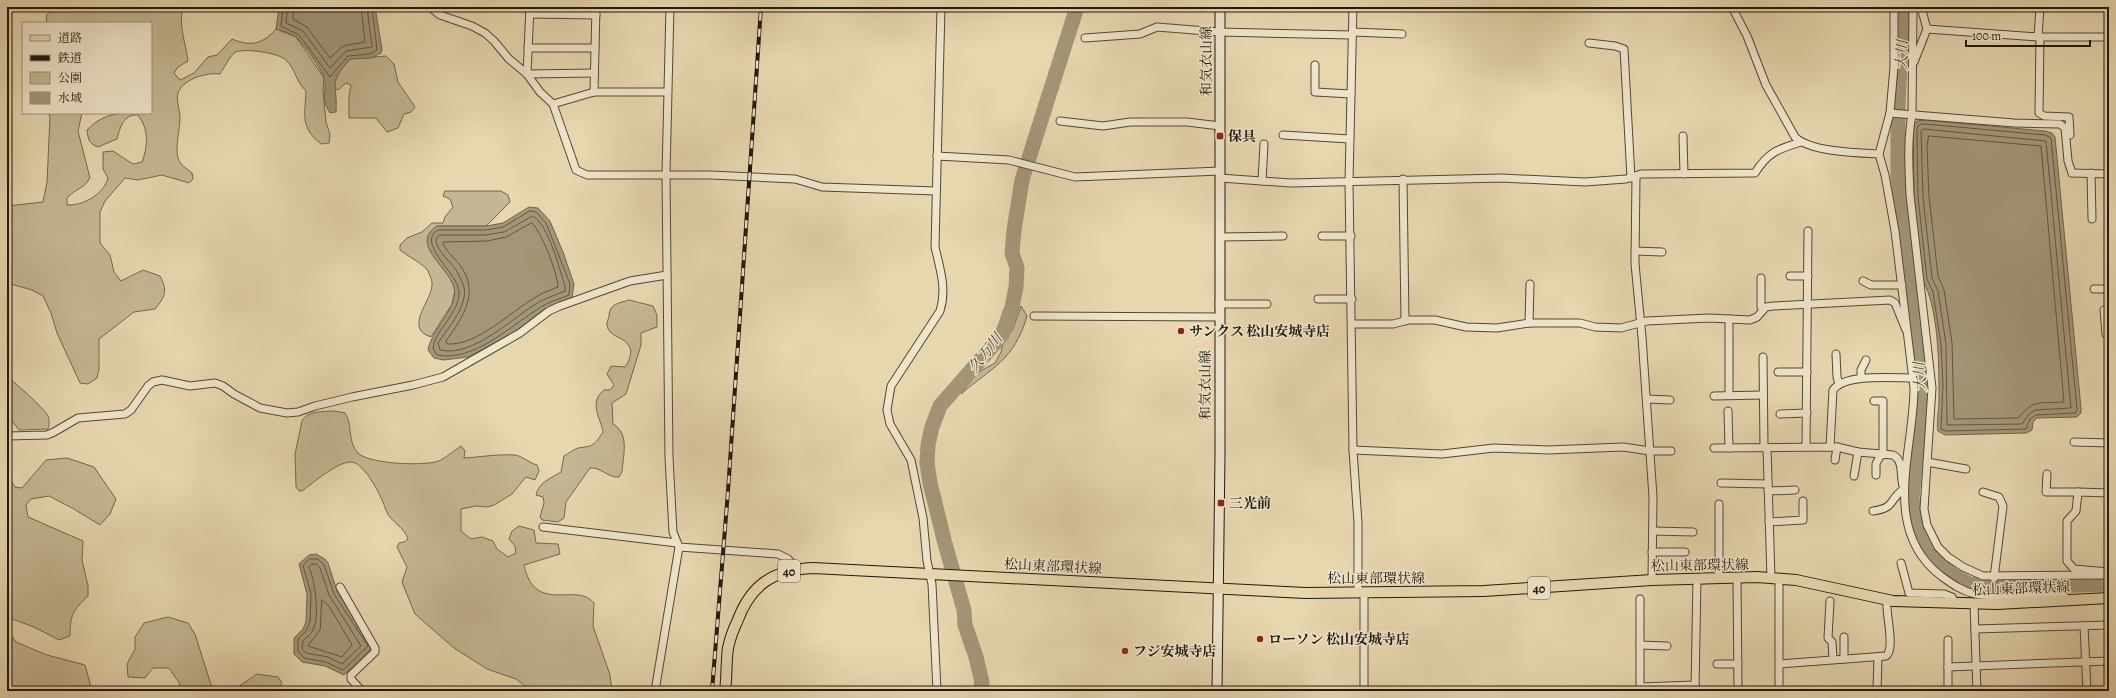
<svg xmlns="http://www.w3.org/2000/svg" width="2116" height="698" viewBox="0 0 2116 698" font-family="Alegreya,'Noto Serif JP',serif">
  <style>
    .green { fill: #c5b794; stroke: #726851 }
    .water { fill: #a39678; stroke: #6f644e }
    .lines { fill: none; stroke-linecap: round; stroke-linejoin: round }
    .shore { stroke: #625743; stroke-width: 1 }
    .river { stroke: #a39678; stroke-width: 15 }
    .minor-casing { stroke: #524836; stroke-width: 9 }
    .secondary-casing { stroke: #20180e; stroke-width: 11 }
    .primary-casing { stroke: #20180e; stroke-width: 12 }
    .minor { stroke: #efe5cb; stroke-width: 7 }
    .secondary { stroke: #efe5cb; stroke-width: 9 }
    .primary { stroke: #e7d7af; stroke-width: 10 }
    .rail-casing { stroke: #20180e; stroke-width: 4 }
    .rail { stroke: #efe5cb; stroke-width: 2.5; stroke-dasharray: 8; stroke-linecap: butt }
    .poi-dot { fill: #8f2418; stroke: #efe5cb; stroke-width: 1.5 }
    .labels { text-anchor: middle; stroke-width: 3; stroke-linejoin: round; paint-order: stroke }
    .shield { fill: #efe5cb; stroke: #5e5647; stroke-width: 1 }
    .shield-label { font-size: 13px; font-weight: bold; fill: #20180e }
    .street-label { font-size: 14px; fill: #20180e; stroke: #efe5cb }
    .poi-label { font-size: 14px; font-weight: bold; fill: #20180e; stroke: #efe5cb; text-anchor: start }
    .water-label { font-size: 15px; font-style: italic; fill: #544a38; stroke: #efe5cb }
  </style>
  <rect width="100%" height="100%" fill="#e7d7af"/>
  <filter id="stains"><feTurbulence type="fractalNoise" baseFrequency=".005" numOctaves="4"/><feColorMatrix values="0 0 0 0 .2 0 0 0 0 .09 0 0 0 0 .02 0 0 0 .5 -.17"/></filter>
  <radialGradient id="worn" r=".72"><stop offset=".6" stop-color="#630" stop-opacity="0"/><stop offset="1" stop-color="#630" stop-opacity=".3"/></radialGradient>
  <g class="green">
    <path d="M53 7H183C178 25 186 44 188 61L178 67 174 73 180 80 194 73 208 57 217 55 232 39C251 47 263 44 276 29L296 37 324 78 323 92 326 122 330 134 329 143 321 144C300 127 305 116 306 91 295 80 296 70 286 60 279 53 242 47 234 53 229 58 224 68 220 74 207 72 183 79 178 93 176 101 180 110 180 118 180 130 175 146 178 158 180 165 187 169 192 173L193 179 189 183 162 175 138 180 125 178 105 201 100 212V243L110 255 114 272 121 281 143 270 160 276C168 291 165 297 155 309L134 312 99 339V369L97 378 88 384 80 383 57 333 51 313 43 296 32 290 7 283V206L43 202 47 182 50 117 48 113H82L78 131 90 178C83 190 76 188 67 198V205C83 206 104 194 108 178L103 169V152L113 151 133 164 142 162C148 146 149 129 138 115 123 114 120 128 117 139L98 147C89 144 88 139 87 130 106 110 126 113 151 113V23H47L46 16Z"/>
    <polygon points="386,56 394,64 398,82 415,107 411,112 404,114 398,128 387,132 376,118 349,118 349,96 351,85 346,83 338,90 333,88 336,75 350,59"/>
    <path d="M445 191H501L508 195 510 202 486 226H437L438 262 449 275 455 289 452 304 431 337C402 328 434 299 432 283 432 279 429 274 428 271 425 265 406 255 400 250V245L407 238 422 232 432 223H443L445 217 453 207 450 199 443 196Z"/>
    <path d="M629 300 653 306 657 315V327L641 333V345L626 394 612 403 613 424C630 434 623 455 622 472L619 477C608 478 601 467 590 468L566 502 564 518 558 522 542 520 540 517 544 503 543 497 536 495C538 483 551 478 561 472L564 456C568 454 574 449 578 448 593 446 594 446 603 432 601 418 588 403 604 390H610L614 385 607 374 611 366 625 367C629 362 633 352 629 346 625 337 608 337 607 325 606 322 609 319 609 316 609 304 619 303 629 300Z"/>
    <path d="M1021 306 1027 316C1014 361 992 367 961 394L977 373 995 363 1001 352 1004 339 1013 329Z"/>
    <path d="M7 376C16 384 44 408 48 416 50 421 49 425 48 429L19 430 7 414Z"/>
    <path d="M334 411 345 413C353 424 347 442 358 453 368 464 428 467 441 460 448 456 455 450 461 446L465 451 464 458C481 457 497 454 514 455 521 455 529 463 537 465L539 471 535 480 526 477 512 494 494 505 488 507 476 506 461 509V531L471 539 482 537 493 541 497 549 508 557 516 553 515 546 509 539 512 531 519 526 534 530 536 543 558 544 560 554 524 565C535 616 576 581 594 603L593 626 610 675 612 691H531L516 679 487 669 454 648 415 614 402 582 407 567 397 547 399 543 404 542 408 539C404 526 390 522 386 510 380 494 377 489 368 475 363 470 359 463 352 462 338 461 313 483 302 491H299L296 487 295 454 302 421C308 410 323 412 334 411Z"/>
    <path d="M67 458 94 467 116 499 110 514 100 525 74 509 49 496 31 499 26 505 28 517 83 541 82 560 88 586V596C73 610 70 615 70 636L59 640 34 627 12 619 7 626V577L11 566 7 556V475L15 487 22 488 46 460Z"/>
    <polygon points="2106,520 2109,520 2109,568 2105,568"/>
    <polygon points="168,617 188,623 195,634 213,691 180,691 180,684 169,668 153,668 145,678 128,677 127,664 135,649 135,637 144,623"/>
    <polygon points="7,629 16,642 47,655 85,665 92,691 9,691 7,680"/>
    <polygon points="257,674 278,677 282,683 277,691 232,691"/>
  </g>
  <g class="water">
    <path d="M279 7H375L382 49 381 53 371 58 350 59C327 86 338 82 336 112L330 113C319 97 328 92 324 78 323 71 302 42 296 37 291 33 282 31 276 29Z"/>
    <path d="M1925 120 2045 131 2052 133 2055 137 2081 408V413L2077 417 2037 418 2033 422 2032 430 2026 433 1945 435 1938 431C1936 426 1939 407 1939 400 1939 367 1939 309 1923 281L1914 198 1913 126 1917 121Z"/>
    <path d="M529 207 538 208 550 221 563 252 574 284 572 298 543 310 513 333 468 357 444 360 434 358 428 350C431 330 459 307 454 288 449 267 409 244 437 226H486L503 223Z"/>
    <polygon points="316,554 325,559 328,563 337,591 372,648 344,675 325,666 302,662 294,654 294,638 303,629 306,622 307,594 299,564 309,555"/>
  </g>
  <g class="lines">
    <g class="shore">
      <polyline points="283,7 281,26 299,35 330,77 348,56 370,54 377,50 372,7"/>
      <polyline points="288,7 286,23 303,31 330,68 346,51 372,47 367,7"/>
      <polyline points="294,7 293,19 307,27 330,58 343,46 365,42 361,7"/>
      <polygon points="1925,124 2045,135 2051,138 2077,409 2076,413 2036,415 2030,419 2026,429 1946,431 1941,429 1943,385 1941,345 1933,292 1927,279 1918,197 1917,128 1919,125"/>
      <polygon points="1923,129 2046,141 2071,408 2035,410 2029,414 2022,424 1947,425 1946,344 1938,291 1932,278 1923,197 1921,131"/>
      <path d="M1929 136 2041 146 2064 402C2040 404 2035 398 2018 418L1954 419 1952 343 1944 290 1938 276 1929 196 1927 147Z"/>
      <path d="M530 211 536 212 546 223 570 284 569 295C560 299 550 301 541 307 513 324 473 363 437 355L433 348C435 329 465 308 458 287 453 270 417 242 438 230H486L503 227Z"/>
      <path d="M533 216C549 226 559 268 565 286V291C556 295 548 297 539 302 513 317 473 358 440 350L438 343C448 328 468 306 464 287 462 282 459 274 456 270 451 262 427 242 440 235H486L504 232Z"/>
      <path d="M532 223C541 231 558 274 558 287 551 290 543 292 536 297 511 311 478 346 447 344L446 341C463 317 481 291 459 264 454 258 444 249 443 242L487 241 506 237Z"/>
      <polygon points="310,559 318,559 324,565 334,594 368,646 343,670 326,662 304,658 298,651 298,639 306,631 310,622 311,593 303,566"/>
      <path d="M312 564H316L320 568 329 595 361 646 342 664 328 657 306 653 302 649 303 641C306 637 311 635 313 630 320 616 315 581 309 567Z"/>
      <polygon points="322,600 329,606 352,645 342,657 308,646 320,630"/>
    </g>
    <g class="river">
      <polyline points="1903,7 1898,104 1898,177 1922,393 1912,498 1914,519 1919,536 1927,552 1951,574 1969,584 1991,588 2109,584"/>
      <polyline points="980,691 982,682 976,657 965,625 964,610 944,540 930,483 927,463 928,445 932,427 940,406 1002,335 1012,307 1016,287 1017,268 1012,253 1014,230 1022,180 1077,7"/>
    </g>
    <g class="minor-casing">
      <g id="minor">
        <polyline points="430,7 440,15 472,26 485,33 494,41 509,59 527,74 540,92 553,104 576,170 587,175 711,175 795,179 822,187 936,191"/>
        <polyline points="596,7 594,92 667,92"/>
        <polyline points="670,7 666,174 669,457 673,532 679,547 778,554 788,559 797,569"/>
        <polyline points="1353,7 1349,182 1353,450 1358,523 1358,593"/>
        <path d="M1732 7 1747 36 1766 85 1795 137C1811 152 1857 153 1879 154"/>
        <path d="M1894 7V67L1890 113 1879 154 1885 175 1895 231 1914 388C1914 451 1880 529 1941 576 1952 584 1962 591 1975 594 2002 599 2033 594 2061 595L2065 597 2068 600"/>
        <path d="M1913 7 1912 115C1907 141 1909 169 1910 195L1932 388 1924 509 1927 525 1938 547 1948 557 1963 567 1983 576 2109 575"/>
        <polyline points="530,14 596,15"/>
        <polyline points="1927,29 2038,37 2109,37"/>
        <polyline points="1353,32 1402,34"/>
        <polyline points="2038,37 2040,7"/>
        <polyline points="2040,37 2039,113 2044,116 2069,117 2070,135"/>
        <polyline points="1085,38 1140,34 1157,27 1219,32 1352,35"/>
        <polyline points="1589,43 1615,46 1624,49 1631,178"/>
        <polyline points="528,48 595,48"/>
        <polyline points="1914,62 1927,29 1921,7"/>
        <polyline points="1315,65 1315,92 1351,94"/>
        <polyline points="527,74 594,73"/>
        <polyline points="527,74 530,7"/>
        <polyline points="553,104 594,92"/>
        <polyline points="1890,113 2014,123 2060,124 2065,128 2068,161 2072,173"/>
        <polyline points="1060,121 1103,126 1130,122 1187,122 1220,126"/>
        <polyline points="1283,135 1350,139"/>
        <polyline points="1683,136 1684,174"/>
        <polyline points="937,156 1009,160 1075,177 1220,171"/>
        <polyline points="2072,173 2109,174"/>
        <polyline points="2091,173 2092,219"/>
        <polyline points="1636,176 1635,264 1642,337 1653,497 1652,580"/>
        <path d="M1220 178 1291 183 1502 178 1585 182 1626 179 1641 174 1755 173C1768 152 1778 149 1801 142"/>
        <polyline points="1403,179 1405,321"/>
        <polyline points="1262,181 1264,144"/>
        <polyline points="1322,236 1351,236"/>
        <polyline points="1220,237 1283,236"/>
        <polyline points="1635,251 1662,252"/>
        <polyline points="1790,276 1808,276"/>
        <polyline points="1761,278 1761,307 1763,309"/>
        <polyline points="1863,281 1871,285 1902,285"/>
        <polyline points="2094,289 2109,289"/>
        <polyline points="1318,299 1352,299"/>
        <polyline points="1219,304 1267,304"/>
        <polyline points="2104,310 2106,334 2109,334"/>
        <polyline points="1034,316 1219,317"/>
        <polyline points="1529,323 1530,284"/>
        <polyline points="1353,324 1393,324 1408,320 1435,320 1466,327 1497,328 1529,323 1580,323 1595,327 1621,328 1647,321 1709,318 1750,320 1757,317 1766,307 1773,306 1890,300 1895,303 1906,330"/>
        <polyline points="1836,354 1837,377 1839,384"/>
        <polyline points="1763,357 1764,448"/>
        <polyline points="1778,372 1807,372"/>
        <polyline points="1861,378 1861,370 1866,360"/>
        <polyline points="1729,395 1729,319"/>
        <polyline points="1714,396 1763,395"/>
        <polyline points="1647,399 1670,400"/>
        <polyline points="1874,401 1883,401 1883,455"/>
        <polyline points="1728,411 1729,448"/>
        <polyline points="1780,414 1807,413"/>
        <polyline points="7,436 47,435 54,432 78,418 125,414 131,410 148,386 153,382 162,380 190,386 215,383 223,386 234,394 260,408 287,413 298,412 315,406 352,397 413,385 443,377 520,333 549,311 560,306 630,281 667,275"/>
        <polyline points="2074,442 2109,443"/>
        <polyline points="1806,447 1808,231"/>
        <path d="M1830 447 1833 390C1845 373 1894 378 1913 378"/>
        <path d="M1714 448 1837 447 1858 452 1893 455C1905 461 1899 478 1904 489 1888 500 1896 508 1873 511"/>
        <polyline points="1767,448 1771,578"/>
        <polyline points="1353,450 1442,454 1494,448 1548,450 1623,447 1650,451 1671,451"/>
        <polyline points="1835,460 1837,447"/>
        <polyline points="1927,462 1966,469"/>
        <polyline points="2047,474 2046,492 2078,492"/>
        <polyline points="1876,475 1876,464 1881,454"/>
        <polyline points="1854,476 1858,452"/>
        <polyline points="1721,483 1768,484"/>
        <polyline points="1768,491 1795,490"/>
        <polyline points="1983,492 1999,497 2003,506 1994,578"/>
        <polyline points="2109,493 2078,492 2076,511 2067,521 2067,561 2074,569 2109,572"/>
        <polyline points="1769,522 1803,520 1803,501"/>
        <polyline points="543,527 677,543"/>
        <polyline points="1653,531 1693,532"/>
        <polyline points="1652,552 1685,552"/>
        <polyline points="1901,563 1909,593 1944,594 1952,597 1955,603"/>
        <polyline points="1719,578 1719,504"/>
        <polyline points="1737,578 1738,691"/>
        <polyline points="340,587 375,648 375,652 351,675 351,679 362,691"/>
        <polyline points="1640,599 1640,691"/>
        <polyline points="1830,601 1828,638 1832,642 1833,659"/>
        <polyline points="1974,604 1977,691"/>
        <polyline points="2084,626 2087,691"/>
        <polyline points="1975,629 2109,625"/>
        <polyline points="1844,637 1844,659"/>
        <polyline points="1948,640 1948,691"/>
        <polyline points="1640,645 1667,646"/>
        <polyline points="1717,664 1738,664"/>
        <path d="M1779 664 1886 656C1896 649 1885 612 1887 600"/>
        <polyline points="1948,667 2109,661"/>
        <polyline points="1640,687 1695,685"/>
        <polyline points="655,691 679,547"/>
        <path d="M937 691 932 584 927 561 923 518 911 460 890 424 887 410 891 386 940 311C947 289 940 269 935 247L941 7"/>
        <polyline points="1364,691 1364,593"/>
        <polyline points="1695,691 1697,578"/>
        <polyline points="1779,691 1779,579"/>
        <polyline points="1877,691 1878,657"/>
      </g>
    </g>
    <g class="secondary-casing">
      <polyline id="secondary" points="1217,691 1220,455 1220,7"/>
    </g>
    <g class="primary-casing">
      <path id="primary" d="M725 691C727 677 726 662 728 648 730 639 733 630 737 622 751 584 773 570 813 568L1306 593 1484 591 1652 580 1757 577 1796 580 1893 601 1997 604 2109 598"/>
    </g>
    <use href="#minor" class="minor"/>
    <use href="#secondary" class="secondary"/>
    <use href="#primary" class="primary"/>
    <g class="rail-casing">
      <polyline id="rail" points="712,691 728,491 761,7"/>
    </g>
    <use href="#rail" class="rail"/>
  </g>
  <g class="poi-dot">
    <rect x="1216" y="132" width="8" height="8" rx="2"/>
    <circle cx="1181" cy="331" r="4"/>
    <rect x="1217" y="499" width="8" height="8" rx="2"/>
    <circle cx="1260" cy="639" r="4"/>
    <circle cx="1125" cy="651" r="4"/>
  </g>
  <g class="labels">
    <g class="shield">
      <rect x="778" y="560" width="22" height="22" rx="3"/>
      <rect x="1528" y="577" width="22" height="22" rx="3"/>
    </g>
    <g class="shield-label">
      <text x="789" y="576">40</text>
      <text x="1539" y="593">40</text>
    </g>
    <g class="street-label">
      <text transform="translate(1206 61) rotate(-90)" y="5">和気衣山線</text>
      <text transform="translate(1205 385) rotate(-90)" y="5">和気衣山線</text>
      <text transform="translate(1700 565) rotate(-1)" y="5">松山東部環状線</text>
      <text transform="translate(1053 566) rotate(3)" y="5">松山東部環状線</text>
      <text x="1376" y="583">松山東部環状線</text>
      <text transform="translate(2021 588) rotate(-2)" y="5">松山東部環状線</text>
    </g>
    <g class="poi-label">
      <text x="1228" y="141">保具</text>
      <text x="1189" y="336">サンクス 松山安城寺店</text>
      <text x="1229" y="508">三光前</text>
      <text x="1268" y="644">ローソン 松山安城寺店</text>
      <text x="1133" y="656">フジ安城寺店</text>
    </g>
    <g class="water-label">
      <text transform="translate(1902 55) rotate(-88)" y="5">大川</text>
      <text transform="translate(985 353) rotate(-51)" y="5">久万川</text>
      <text transform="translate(1920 377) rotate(-94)" y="5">大川</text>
    </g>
  </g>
  <rect width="2116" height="698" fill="none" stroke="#e7d7af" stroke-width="24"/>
  <rect x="8" y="8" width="2100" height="682" fill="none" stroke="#20180e" stroke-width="2"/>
  <rect x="12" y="12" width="2092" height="674" fill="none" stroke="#20180e"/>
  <rect x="22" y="22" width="130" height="92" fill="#efe5cb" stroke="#9c937f"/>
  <rect x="30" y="35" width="20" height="6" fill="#e7d7af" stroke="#9c937f"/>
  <text x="58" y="42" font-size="12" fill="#20180e">道路</text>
  <rect x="30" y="55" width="20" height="6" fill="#20180e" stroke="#9c937f"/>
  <text x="58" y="62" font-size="12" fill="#20180e">鉄道</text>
  <rect x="30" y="72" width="20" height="12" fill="#c5b794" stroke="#9c937f"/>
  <text x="58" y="82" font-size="12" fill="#20180e">公園</text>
  <rect x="30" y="92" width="20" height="12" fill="#a39678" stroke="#9c937f"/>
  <text x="58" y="102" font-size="12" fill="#20180e">水域</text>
  <path d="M1966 40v6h124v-6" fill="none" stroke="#20180e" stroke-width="2"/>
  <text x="1972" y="40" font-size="12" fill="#20180e" stroke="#efe5cb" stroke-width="3" paint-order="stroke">100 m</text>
  <rect width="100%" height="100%" filter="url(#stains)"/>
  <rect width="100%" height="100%" fill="url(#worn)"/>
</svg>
